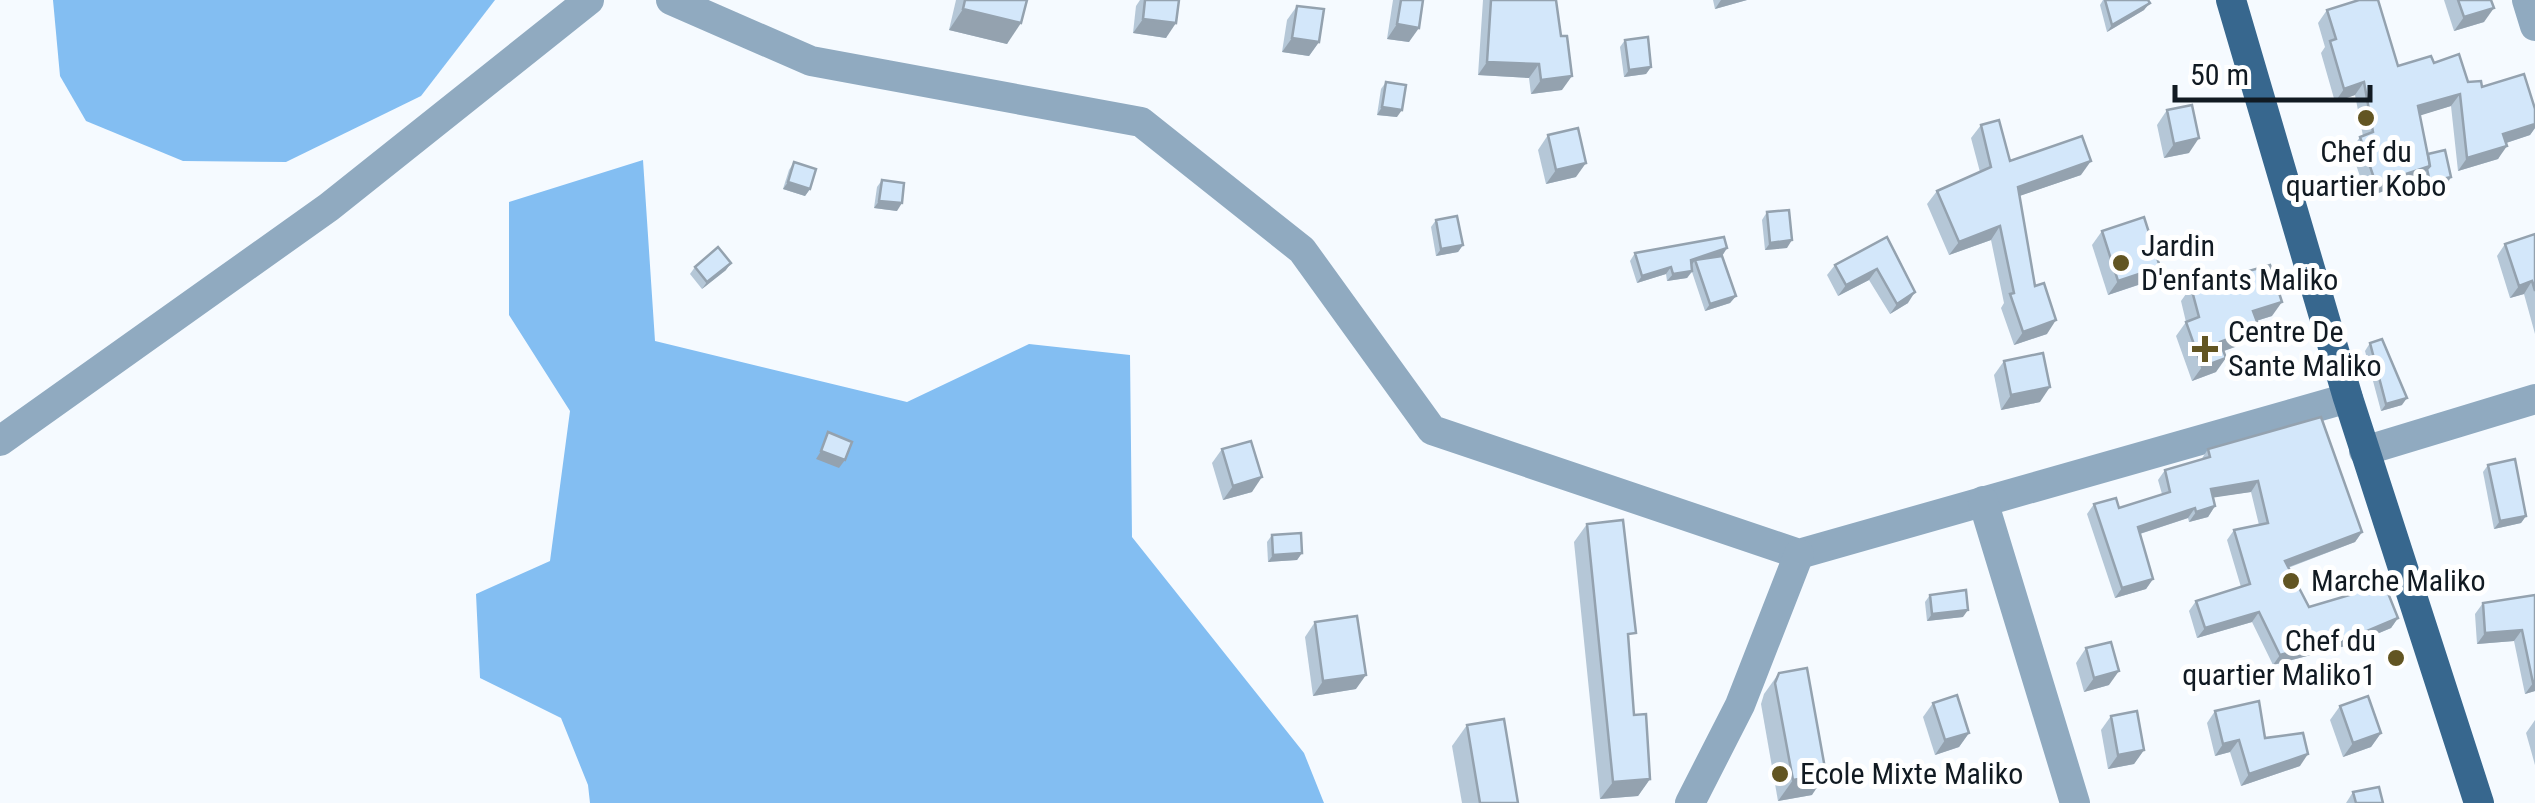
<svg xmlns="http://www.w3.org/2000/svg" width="2535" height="803" viewBox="0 0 2535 803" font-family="'Roboto Condensed',sans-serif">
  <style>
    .forest { fill: #83bef2 }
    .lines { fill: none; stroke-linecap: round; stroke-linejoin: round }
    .minor { stroke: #90aac0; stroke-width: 30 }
    .major { stroke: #37678e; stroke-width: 30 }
    .wall { fill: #b5c7d7 }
    .shaded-wall { fill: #94a2af }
    .building { fill: #d3e7fa; stroke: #94a2af; stroke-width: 2.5 }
    .poi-dot { fill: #625522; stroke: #fff; stroke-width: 4 }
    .labels { text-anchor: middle; stroke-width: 10; stroke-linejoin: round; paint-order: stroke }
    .poi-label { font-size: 30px; fill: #111a22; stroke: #fff; text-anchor: start }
  </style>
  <rect width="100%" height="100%" fill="#f5faff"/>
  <g class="forest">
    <polygon points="53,0 495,0 421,96 286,162 183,161 86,121 60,76"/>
    <polygon points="643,160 655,341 907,402 1029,344 1130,355 1132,537 1304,753 1324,803 590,803 588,785 561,718 480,678 476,594 550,561 570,411 509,315 509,202"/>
  </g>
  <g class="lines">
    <g class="minor">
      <polyline points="671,0 811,61 1141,122 1302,250 1432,430 1799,554 2348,398"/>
      <polyline points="2527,0 2535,26"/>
      <polyline points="0,441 329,207 589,0"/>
      <polyline points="2364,451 2535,399"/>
      <polyline points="1983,501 2075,803"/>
      <polyline points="1690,803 1740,705 1799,554"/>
    </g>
    <polyline class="major" points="2231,0 2348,398 2479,803"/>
  </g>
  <g class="wall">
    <polygon points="956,0 1027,0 1007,44 949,30"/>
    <polygon points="1140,0 1179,0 1166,38 1133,33 1136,6"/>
    <polygon points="1393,0 1423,0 1409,42 1387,39"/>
    <polygon points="1483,0 1556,0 1562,90 1531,94 1529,78 1478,75"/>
    <polygon points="1713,0 1747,0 1715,9"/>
    <polygon points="2103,0 2148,0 2144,10 2107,32 2100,5"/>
    <polygon points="2444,0 2491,0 2484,22 2454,31"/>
    <polygon points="1297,6 1319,42 1309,56 1282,52 1287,20"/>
    <polygon points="2327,10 2398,66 2434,63 2468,82 2535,109 2535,128 2530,135 2506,143 2498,159 2458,171 2451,106 2420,115 2428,154 2451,177 2446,185 2425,190 2422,177 2421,178 2367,197 2351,150 2360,137 2363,136 2355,95 2335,102 2321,53 2325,47 2318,23"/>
    <polygon points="1625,40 1651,67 1646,74 1624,77 1620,47"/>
    <polygon points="1386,82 1397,117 1377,115 1381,89"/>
    <polygon points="2167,110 2189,153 2164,158 2157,125"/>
    <polygon points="1981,125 2010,161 2081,175 2019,196 2035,286 2047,334 2014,345 2001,308 2004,303 1991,240 1949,255 1927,204 1937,191 1980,172 1971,138"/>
    <polygon points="1548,135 1576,177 1546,184 1538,150"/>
    <polygon points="794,162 810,189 805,196 783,189 789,170"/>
    <polygon points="882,180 897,211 874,208 877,187"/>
    <polygon points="1767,212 1787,248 1765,250 1762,220"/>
    <polygon points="1436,220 1463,245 1458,252 1436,256 1431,227"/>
    <polygon points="2102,231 2160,267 2150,281 2108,295 2092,245"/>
    <polygon points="2535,234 2535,334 2524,294 2510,298 2497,256 2505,244"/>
    <polygon points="1887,237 1908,303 1890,314 1869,280 1838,296 1827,275 1835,265"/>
    <polygon points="1727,248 1722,256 1736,296 1730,303 1705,311 1692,272 1687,278 1667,281 1666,274 1637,283 1630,261 1635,253"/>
    <polygon points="695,267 726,270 702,289 690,274"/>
    <polygon points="2191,287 2272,316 2256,321 2249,342 2223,351 2216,372 2192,381 2176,336 2186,322 2181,301"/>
    <polygon points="2370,343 2402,405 2381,411 2365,351"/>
    <polygon points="2004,361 2040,402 2001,410 1994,375"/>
    <polygon points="1222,449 1252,492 1223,500 1212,463"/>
    <polygon points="2208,449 2362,532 2355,542 2288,568 2309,607 2343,597 2342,595 2349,585 2398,618 2391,628 2353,644 2273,665 2252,622 2197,638 2189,611 2196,601 2241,587 2227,540 2234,530 2259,525 2251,492 2213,497 2215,506 2208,517 2189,522 2188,518 2140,534 2153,579 2146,589 2115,598 2087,514 2094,504 2119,508 2162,494 2158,480 2165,470 2201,460"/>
    <polygon points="2488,465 2526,516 2521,523 2494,529 2483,472"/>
    <polygon points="1587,524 1628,644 1634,715 1650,779 1638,796 1600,799 1574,542"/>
    <polygon points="1272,535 1302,553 1297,560 1268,562 1267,542"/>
    <polygon points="1930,595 1963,617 1927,621 1925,602"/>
    <polygon points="2535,595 2535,691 2525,694 2514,641 2477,644 2475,614 2483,603"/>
    <polygon points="1315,622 1356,689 1313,696 1305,637"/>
    <polygon points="2086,648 2109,685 2084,692 2076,663"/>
    <polygon points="1779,673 1812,795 1778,801 1761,704 1764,694"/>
    <polygon points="1933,703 1969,733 1959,747 1935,755 1923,717"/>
    <polygon points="2340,706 2381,733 2371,747 2343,757 2330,720"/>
    <polygon points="2215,711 2265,738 2300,766 2241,786 2230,752 2215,756 2207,723"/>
    <polygon points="2111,716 2144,750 2134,764 2108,769 2101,730"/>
    <polygon points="2535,720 2535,765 2526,733"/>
    <polygon points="1467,725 1518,803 1462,803 1452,746"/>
    <polygon points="2353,792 2383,803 2346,803"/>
  </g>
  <g class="shaded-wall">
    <polygon points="1721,0 1747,0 1715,9"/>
    <polygon points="2150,3 2144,10 2107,32 2112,25"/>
    <polygon points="2494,8 2484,22 2454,31 2464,17"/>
    <polygon points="963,9 1021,23 1007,44 949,30"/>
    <polygon points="1143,19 1176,23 1166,38 1133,33"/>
    <polygon points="1397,24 1419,28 1409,42 1387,39"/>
    <polygon points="1292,38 1319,42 1309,56 1282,52"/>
    <polygon points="1487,62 1539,64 1529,78 1478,75"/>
    <polygon points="1651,67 1646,74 1624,77 1629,70"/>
    <polygon points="1572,76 1562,90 1531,94 1541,80"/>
    <polygon points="2364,82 2355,95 2335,102 2344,89"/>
    <polygon points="2460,94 2451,106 2409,119 2418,106"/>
    <polygon points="1382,107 1402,110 1397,117 1377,115"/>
    <polygon points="2535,124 2535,128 2530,135 2494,147 2503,134"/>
    <polygon points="2199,138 2189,153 2164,158 2174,144"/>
    <polygon points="2507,146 2498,159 2458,171 2467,158"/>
    <polygon points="2091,161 2081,175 2008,200 2018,187"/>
    <polygon points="1586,163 1576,177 1546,184 1556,170"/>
    <polygon points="2430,166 2421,178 2367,197 2376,184"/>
    <polygon points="2451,177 2446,185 2425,190 2430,182"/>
    <polygon points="788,182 810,189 805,196 783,189"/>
    <polygon points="879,201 902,203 897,211 874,208"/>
    <polygon points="2000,226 1991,240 1949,255 1959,242"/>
    <polygon points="1792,240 1787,248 1765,250 1770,243"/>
    <polygon points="1463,245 1458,252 1436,256 1441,249"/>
    <polygon points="1727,248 1722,256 1695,260 1691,266 1691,260"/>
    <polygon points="731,263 726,270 702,289 707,282"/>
    <polygon points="1671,267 1666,274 1637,283 1642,276"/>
    <polygon points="2160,267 2150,281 2108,295 2118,281"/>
    <polygon points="1877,269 1869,280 1838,296 1846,285"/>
    <polygon points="1692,271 1687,278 1667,281 1673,274"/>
    <polygon points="2532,281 2524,294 2510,298 2519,286"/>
    <polygon points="1915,292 1908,303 1890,314 1897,304"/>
    <polygon points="1736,296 1730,303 1705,311 1710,304"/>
    <polygon points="2282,302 2272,316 2243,325 2253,311"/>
    <polygon points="2056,320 2047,334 2014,345 2023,332"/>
    <polygon points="2259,327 2249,342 2210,356 2220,342"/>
    <polygon points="2226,358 2216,372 2192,381 2202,367"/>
    <polygon points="2050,387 2040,402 2001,410 2011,395"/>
    <polygon points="2407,398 2402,405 2381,411 2386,404"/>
    <polygon points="821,451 845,460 839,468 816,459"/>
    <polygon points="1262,477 1252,492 1223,500 1233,486"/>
    <polygon points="2258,481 2251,492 2204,499 2211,489"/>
    <polygon points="2215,506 2208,517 2189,522 2196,512"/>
    <polygon points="2195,508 2188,518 2130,537 2138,527"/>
    <polygon points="2526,516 2521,523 2494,529 2500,521"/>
    <polygon points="2362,532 2355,542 2278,571 2285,561"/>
    <polygon points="1302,553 1297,560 1268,562 1273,555"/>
    <polygon points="2153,579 2146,589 2115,598 2122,588"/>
    <polygon points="1968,610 1963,617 1927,621 1932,614"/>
    <polygon points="2259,612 2252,622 2197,638 2205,628"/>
    <polygon points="2398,618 2391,628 2353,644 2273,665 2280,655"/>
    <polygon points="2522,630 2514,641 2477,644 2485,633"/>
    <polygon points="2119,671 2109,685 2084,692 2094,678"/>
    <polygon points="1366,675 1356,689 1313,696 1323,681"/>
    <polygon points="2535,682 2535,691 2525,694 2533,683"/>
    <polygon points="1969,733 1959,747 1935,755 1945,740"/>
    <polygon points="2381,733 2371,747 2343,757 2353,743"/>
    <polygon points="2239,740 2230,752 2215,756 2223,744"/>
    <polygon points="2144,750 2134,764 2108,769 2118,755"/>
    <polygon points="2308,754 2300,766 2241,786 2249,774"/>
    <polygon points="1826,774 1812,795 1778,801 1793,780"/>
    <polygon points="1650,779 1638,796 1600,799 1613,782"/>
  </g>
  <g class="building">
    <polygon points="965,0 1027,0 1021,23 963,9"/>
    <polygon points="1145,0 1179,0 1176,23 1143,19"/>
    <polygon points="1401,0 1423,0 1419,28 1397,24"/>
    <polygon points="1491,0 1556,0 1561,36 1567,36 1572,76 1541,80 1539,64 1487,62"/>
    <polygon points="2105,0 2148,0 2150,3 2112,25"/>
    <polygon points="2359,0 2378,0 2398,66 2431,56 2434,63 2459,54 2468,82 2481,81 2482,87 2524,74 2535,109 2535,124 2503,134 2507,146 2467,158 2460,94 2418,106 2430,166 2376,184 2360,137 2373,132 2364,82 2344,89 2330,41 2336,39 2327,10"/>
    <polygon points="2458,0 2491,0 2494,8 2464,17"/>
    <polygon points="1297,6 1324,9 1319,42 1292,38"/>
    <polygon points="1648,37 1651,67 1629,70 1625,40"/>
    <polygon points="1386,82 1406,85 1402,110 1382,107"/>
    <polygon points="2192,105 2199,138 2174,144 2167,110"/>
    <polygon points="1999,120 2010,161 2082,136 2091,161 2018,187 2035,286 2044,283 2056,320 2023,332 2010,294 2014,293 2000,226 1959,242 1937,191 1991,167 1981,125"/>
    <polygon points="1578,128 1586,163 1556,170 1548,135"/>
    <polygon points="2445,150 2451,177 2430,182 2427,169 2430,166 2428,154"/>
    <polygon points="794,162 816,169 810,189 788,182"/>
    <polygon points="882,180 904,183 902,203 879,201"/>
    <polygon points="1789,210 1792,240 1770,243 1767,212"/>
    <polygon points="1457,216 1463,245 1441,249 1436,220"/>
    <polygon points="2144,217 2160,267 2118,281 2102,231"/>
    <polygon points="2535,234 2535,291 2532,281 2519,286 2505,244"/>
    <polygon points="1724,237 1727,248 1691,260 1692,271 1673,274 1671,267 1642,276 1635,253"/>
    <polygon points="1887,237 1915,292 1897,304 1877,269 1846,285 1835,265"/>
    <polygon points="718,247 731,263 707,282 695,267"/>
    <polygon points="1722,256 1736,296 1710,304 1695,260"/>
    <polygon points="2270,265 2282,302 2253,311 2259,327 2220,342 2226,358 2202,367 2186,322 2199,317 2191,287"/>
    <polygon points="2382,339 2407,398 2386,404 2370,343"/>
    <polygon points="2043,353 2050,387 2011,395 2004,361"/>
    <polygon points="2321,417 2362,532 2285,561 2309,607 2353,594 2349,585 2380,573 2398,618 2360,634 2280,655 2259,612 2205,628 2196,601 2250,584 2234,530 2268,523 2258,481 2211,489 2215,506 2196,512 2195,508 2138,527 2153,579 2122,588 2094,504 2116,498 2119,508 2170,492 2165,470 2210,457 2208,449"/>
    <polygon points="828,432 852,442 845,460 821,451"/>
    <polygon points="1251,441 1262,477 1233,486 1222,449"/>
    <polygon points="2515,459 2526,516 2500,521 2488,465"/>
    <polygon points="1623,520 1636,633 1628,634 1634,715 1646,714 1650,779 1613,782 1587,524"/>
    <polygon points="1301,533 1302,553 1273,555 1272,535"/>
    <polygon points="1966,590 1968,610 1932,614 1930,595"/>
    <polygon points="2535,595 2535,682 2533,683 2522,630 2485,633 2483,603"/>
    <polygon points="1357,616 1366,675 1323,681 1315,622"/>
    <polygon points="2111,642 2119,671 2094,678 2086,648"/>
    <polygon points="1807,668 1826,774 1793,780 1775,683 1779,673"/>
    <polygon points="1957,695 1969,733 1945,740 1933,703"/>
    <polygon points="2368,696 2381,733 2353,743 2340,706"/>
    <polygon points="2259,701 2265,738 2303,733 2308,754 2249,774 2239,740 2223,744 2215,711"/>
    <polygon points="2137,711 2144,750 2118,755 2111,716"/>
    <polygon points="1504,719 1518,803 1480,803 1467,725"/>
    <polygon points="2379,787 2383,803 2356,803 2353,792"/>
  </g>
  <g class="poi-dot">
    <circle cx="2366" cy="118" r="10"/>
    <circle cx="2121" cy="263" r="10"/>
    <path d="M2200 334h10v10h10v10h-10v10h-10v-10h-10v-10h10z"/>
    <circle cx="2291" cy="581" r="10"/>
    <circle cx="2396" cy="658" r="10"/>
    <circle cx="1780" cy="774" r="10"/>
  </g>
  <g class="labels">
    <g class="poi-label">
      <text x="2366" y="162" text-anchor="middle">Chef du<tspan x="2366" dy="34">quartier Kobo</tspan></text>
      <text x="2141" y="256">Jardin<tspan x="2141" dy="34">D'enfants Maliko</tspan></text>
      <text x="2228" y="342">Centre De<tspan x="2228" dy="34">Sante Maliko</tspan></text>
      <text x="2311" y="591">Marche Maliko</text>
      <text x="2376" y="651" text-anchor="end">Chef du<tspan x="2376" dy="34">quartier Maliko1</tspan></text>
      <text x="1800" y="784">Ecole Mixte Maliko</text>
    </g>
  </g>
  <path d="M2175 85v15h195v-15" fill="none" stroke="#111a22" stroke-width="5"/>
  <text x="2190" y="85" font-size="30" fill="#111a22" stroke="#ffffff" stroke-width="8" paint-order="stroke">50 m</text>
</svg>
